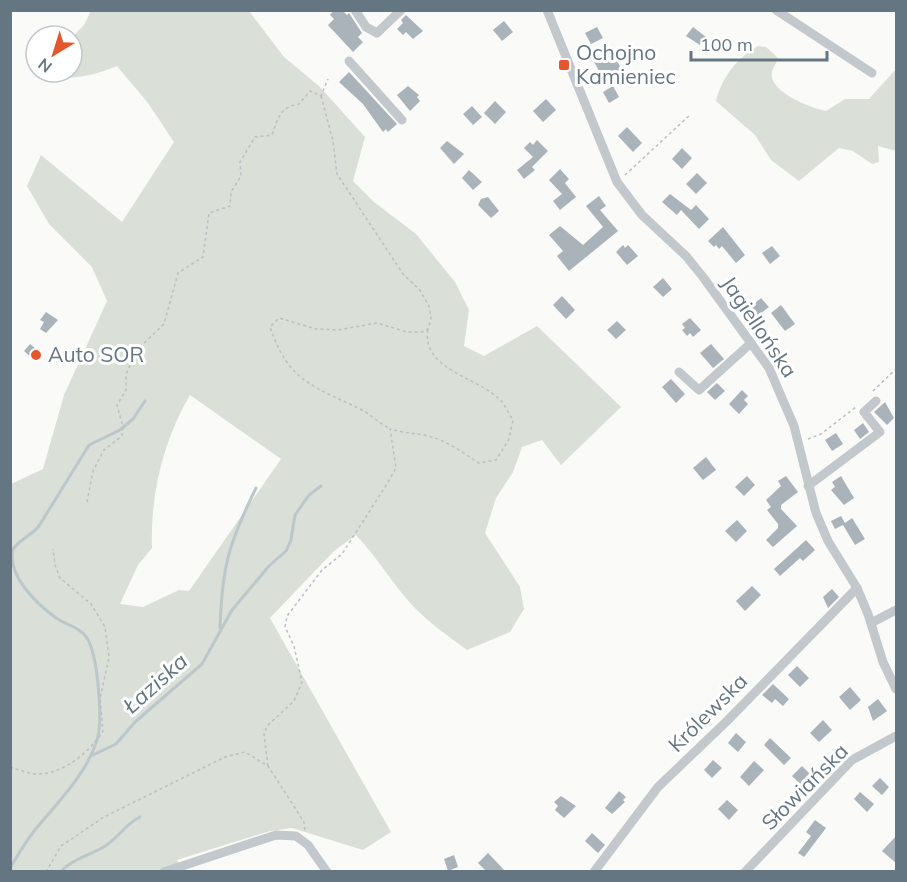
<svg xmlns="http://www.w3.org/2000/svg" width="907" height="882" viewBox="0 0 907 882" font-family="Mulish,sans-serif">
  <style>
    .green { fill: #dadfd7; fill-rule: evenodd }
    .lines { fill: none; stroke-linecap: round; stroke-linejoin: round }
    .stream { stroke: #bbc7cb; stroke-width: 3 }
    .building { fill: #aab3b9 }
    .path { stroke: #bbbfc2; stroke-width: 1.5; stroke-dasharray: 3 3; stroke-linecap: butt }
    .minor { stroke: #c3c8cc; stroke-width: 9 }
    .poi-dot { fill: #e4572e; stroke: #fff; stroke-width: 2 }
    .labels { text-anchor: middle; stroke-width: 6; stroke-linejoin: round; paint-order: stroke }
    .poi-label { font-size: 21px; fill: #657683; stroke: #fff; text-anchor: start }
    .street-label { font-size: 21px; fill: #657683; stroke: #fff }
    .water-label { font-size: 22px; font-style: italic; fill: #60757c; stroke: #fff }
  </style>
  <rect width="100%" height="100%" fill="#fafaf8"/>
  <g class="green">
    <path d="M91 11H249L284 57 319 86 365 137 353 181 374 202 416 234 455 282 469 310 464 346 484 356 537 326 621 407 561 465 542 440 522 447 513 472 496 498 485 533 520 587 524 609 510 632 467 650C448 636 428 622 412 605 392 583 377 557 356 535L334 551 270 618 391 832 363 850 292 828 270 831 177 860 184 871 11 872V484L43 469 64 395 107 301 92 267 49 224 27 186 41 155 122 222 174 142 148 103 117 66C92 76 68 82 42 74L43 72H72V37L84 25ZM190 395 281 459 189 591 179 590 143 607 120 604 138 565 152 548C150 495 163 441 190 395Z"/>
    <path d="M758 46 766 47 778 58C777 62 774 66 772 71 767 92 811 108 826 111L845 99H869L896 69V151L878 146 879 162 872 164 853 151 839 148 799 181 771 160 755 135 716 101C722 77 737 58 758 46Z"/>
  </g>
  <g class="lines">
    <g class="stream">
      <path d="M220 628C222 566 229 543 256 488"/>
      <polyline points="91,756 116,744 135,722 202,664 232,610 269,566 286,551 291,540 295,515 309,495 321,486"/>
      <path d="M10 868C18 855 25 842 35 830 57 803 86 775 97 740 103 721 98 655 87 638 80 627 66 625 56 618 36 603 7 576 13 549 21 538 31 536 39 526L89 445 120 430 133 419 145 401"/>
      <path d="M60 872C73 859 87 856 102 848 117 840 125 824 140 817"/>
    </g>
  </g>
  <g class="building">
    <polygon points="334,10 342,10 347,15 349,13 362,33 358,37 363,42 353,52 328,25 334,19 330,15"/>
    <polygon points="406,15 423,31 413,39 406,32 403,35 397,29 403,23 401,20"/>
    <polygon points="504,21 513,32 502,41 493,30"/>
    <polygon points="597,27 603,38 591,44 585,33"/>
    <polygon points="693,27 706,37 700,45 686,36"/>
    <polygon points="611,50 622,70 604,80 593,60"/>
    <polygon points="349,72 397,124 388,132 386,129 383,132 363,104 339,82"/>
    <polygon points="408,86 419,95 417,97 420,101 410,111 397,95"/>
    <polygon points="613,86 619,97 609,103 603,92"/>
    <polygon points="546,99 556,110 543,122 533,111"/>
    <polygon points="495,101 506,112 495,124 484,113"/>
    <polygon points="472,106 482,117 473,125 463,114"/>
    <polygon points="627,127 642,143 633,152 618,136"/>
    <polygon points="537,140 548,151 532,167 535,170 524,179 517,170 533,157 524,148 530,142 533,145"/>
    <polygon points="447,141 464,154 454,164 440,148"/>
    <polygon points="682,148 692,158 682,169 672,159"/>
    <polygon points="560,169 569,179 565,183 576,197 560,210 553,201 562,194 549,180"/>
    <polygon points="469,170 482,182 473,190 462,178"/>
    <polygon points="697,173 707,183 696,194 686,184"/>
    <polygon points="670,194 691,210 696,205 709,219 699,229 681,210 677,215 662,202"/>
    <polygon points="599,196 606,206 600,210 618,231 569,271 557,256 563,251 549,235 560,226 583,245 603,227 586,206"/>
    <polygon points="488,197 499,211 491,218 478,205 481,199"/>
    <polygon points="723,227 745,255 736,263 722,246 719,249 716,245 714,247 708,241"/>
    <polygon points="623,245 625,248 628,245 638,256 627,265 616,252"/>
    <polygon points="772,246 780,256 770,264 762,253"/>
    <polygon points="663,278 672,289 663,297 653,287"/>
    <polygon points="562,296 575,310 566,319 553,305"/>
    <polygon points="761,298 769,307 755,318 747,310"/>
    <polygon points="781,305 795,324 785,331 771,313"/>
    <polygon points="46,312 58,320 46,333 40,329 44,322 40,320"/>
    <polygon points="690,318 701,330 693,337 690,333 687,336 682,330 685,328 682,324"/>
    <polygon points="617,321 626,330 616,339 607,330"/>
    <polygon points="30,344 42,354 35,361 24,351"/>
    <polygon points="711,344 724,359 713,368 700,353"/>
    <polygon points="671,379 685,394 676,403 662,387"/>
    <polygon points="717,383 725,391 715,400 707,392"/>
    <polygon points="742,390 748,396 744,400 748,404 739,414 729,404"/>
    <polygon points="885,402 894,418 887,425 874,412"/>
    <polygon points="863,423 869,432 860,439 854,430"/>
    <polygon points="836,433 843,444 832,451 825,440"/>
    <polygon points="706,457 716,470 703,480 693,468"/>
    <polygon points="747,476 755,485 744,496 735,487"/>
    <polygon points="786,476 798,492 781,505 781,509 797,526 773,547 766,540 778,528 778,524 767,510 771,507 766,500 781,486 778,481"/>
    <polygon points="841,476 854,498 844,505 831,490 835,487 832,482"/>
    <polygon points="841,516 845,523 852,518 865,539 855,545 843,525 835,529 831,521"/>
    <polygon points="737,520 747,531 736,542 725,531"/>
    <polygon points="806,540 815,550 803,561 800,558 780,576 774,569"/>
    <polygon points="752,586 761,595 745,611 736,601"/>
    <polygon points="832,589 839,597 828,608 823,597"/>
    <polygon points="797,666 809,678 800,687 788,675"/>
    <polygon points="773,684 789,699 783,706 775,699 772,703 762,695"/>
    <polygon points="850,687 861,700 850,710 839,697"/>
    <polygon points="878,699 887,711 873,721 868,707"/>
    <polygon points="695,718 703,726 696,734 693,731 681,744 675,739"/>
    <polygon points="823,720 832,730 819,742 810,733"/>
    <polygon points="736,733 746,742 738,752 728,743"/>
    <polygon points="770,738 791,758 784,765 764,745"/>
    <polygon points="713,760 722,768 712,778 704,770"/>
    <polygon points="754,761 764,770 749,786 740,777"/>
    <polygon points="802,766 813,777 803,787 792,776"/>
    <polygon points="880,778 889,787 882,795 872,786"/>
    <polygon points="619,791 626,797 623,800 625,802 612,814 605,808"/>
    <polygon points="860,792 874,804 867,812 854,799"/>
    <polygon points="561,796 576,806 564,818 555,810 558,806 554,802"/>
    <polygon points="727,800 738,810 729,820 718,809"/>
    <polygon points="815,820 826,828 804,857 798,853 811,836 806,832"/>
    <polygon points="592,833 605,845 598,853 585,841"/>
    <polygon points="897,835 897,864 882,851"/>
    <polygon points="488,853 506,872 487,872 478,863"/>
    <polygon points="454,855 458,867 448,871 444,859"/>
  </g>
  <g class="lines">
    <g class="path">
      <path d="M321 96 333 141 337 174 403 274 419 289 429 306 431 319 428 329 422 332H407L377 323 338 330 316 329 279 318 270 327C289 383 314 386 362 410 371 415 379 423 389 428"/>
      <polyline points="625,175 691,114"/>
      <polyline points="873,391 896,369"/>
      <polyline points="808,439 821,434 856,407"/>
      <path d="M87 502 93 471 104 450 122 436 123 427 117 405 126 390V374L138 349 164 324 178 273 203 257 209 213 230 206 231 192 241 176 240 162 255 137 272 135C278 119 279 107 299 104L310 91 321 96 328 79"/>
      <path d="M268 766 264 734 267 726 294 701 302 682 294 646 285 627 287 616 322 570 342 554 387 484 396 468 390 429C403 433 415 433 428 436 446 440 463 453 479 463L496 460 509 439 513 420C508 413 504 402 497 397 473 376 421 368 428 329"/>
      <path d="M10 767C19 770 29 774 38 774 63 774 90 752 103 731L100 699 109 657 105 627 91 604 60 578 55 565 53 549"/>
      <polyline points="46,872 61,846 104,817 225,757 245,752 268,766 304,822 305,832"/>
    </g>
    <g class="minor">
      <polyline points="355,10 366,27 377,33 401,10"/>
      <polyline points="547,10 617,182 642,215 686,256 703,277 769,368 794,426 816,513 828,541 857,588 868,614 883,662 896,689"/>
      <polyline points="776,10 872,73"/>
      <polyline points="349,61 402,120"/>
      <polyline points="679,372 699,390 751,343"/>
      <polyline points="808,486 880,432 864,412 876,401"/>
      <polyline points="871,623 896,610"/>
      <polyline points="164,872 276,835 296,836 308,845 327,872"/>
      <polyline points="594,872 658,787 727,721 857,588"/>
      <polyline points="745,872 852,760 896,736"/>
    </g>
  </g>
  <g class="poi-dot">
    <rect x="558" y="59" width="12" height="12" rx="3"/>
    <circle cx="36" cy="355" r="6"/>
  </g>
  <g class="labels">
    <g class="poi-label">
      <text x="576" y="60">Ochojno<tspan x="576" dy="24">Kamieniec</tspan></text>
      <text x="48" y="362">Auto SOR</text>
    </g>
    <g class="street-label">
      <text transform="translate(759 327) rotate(56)" y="7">Jagiellońska</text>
      <text transform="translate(708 713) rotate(-45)" y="7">Królewska</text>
      <text transform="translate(805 787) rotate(-45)" y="7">Słowiańska</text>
    </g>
    <g class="water-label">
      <text transform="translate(155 683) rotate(-42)" y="8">Łaziska</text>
    </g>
  </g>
  <rect width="907" height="882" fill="none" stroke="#657683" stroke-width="24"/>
  <g transform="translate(54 54) rotate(218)"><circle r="28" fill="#ffffff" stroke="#c1c8cd" stroke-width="1.5"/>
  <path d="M0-4.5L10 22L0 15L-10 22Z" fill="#e4572e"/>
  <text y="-9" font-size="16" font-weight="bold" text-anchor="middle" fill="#657683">N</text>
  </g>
  <path d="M691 51v9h136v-9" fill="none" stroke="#657683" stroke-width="3"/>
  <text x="700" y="51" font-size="18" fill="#657683" stroke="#ffffff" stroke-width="4.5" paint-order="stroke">100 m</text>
</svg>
